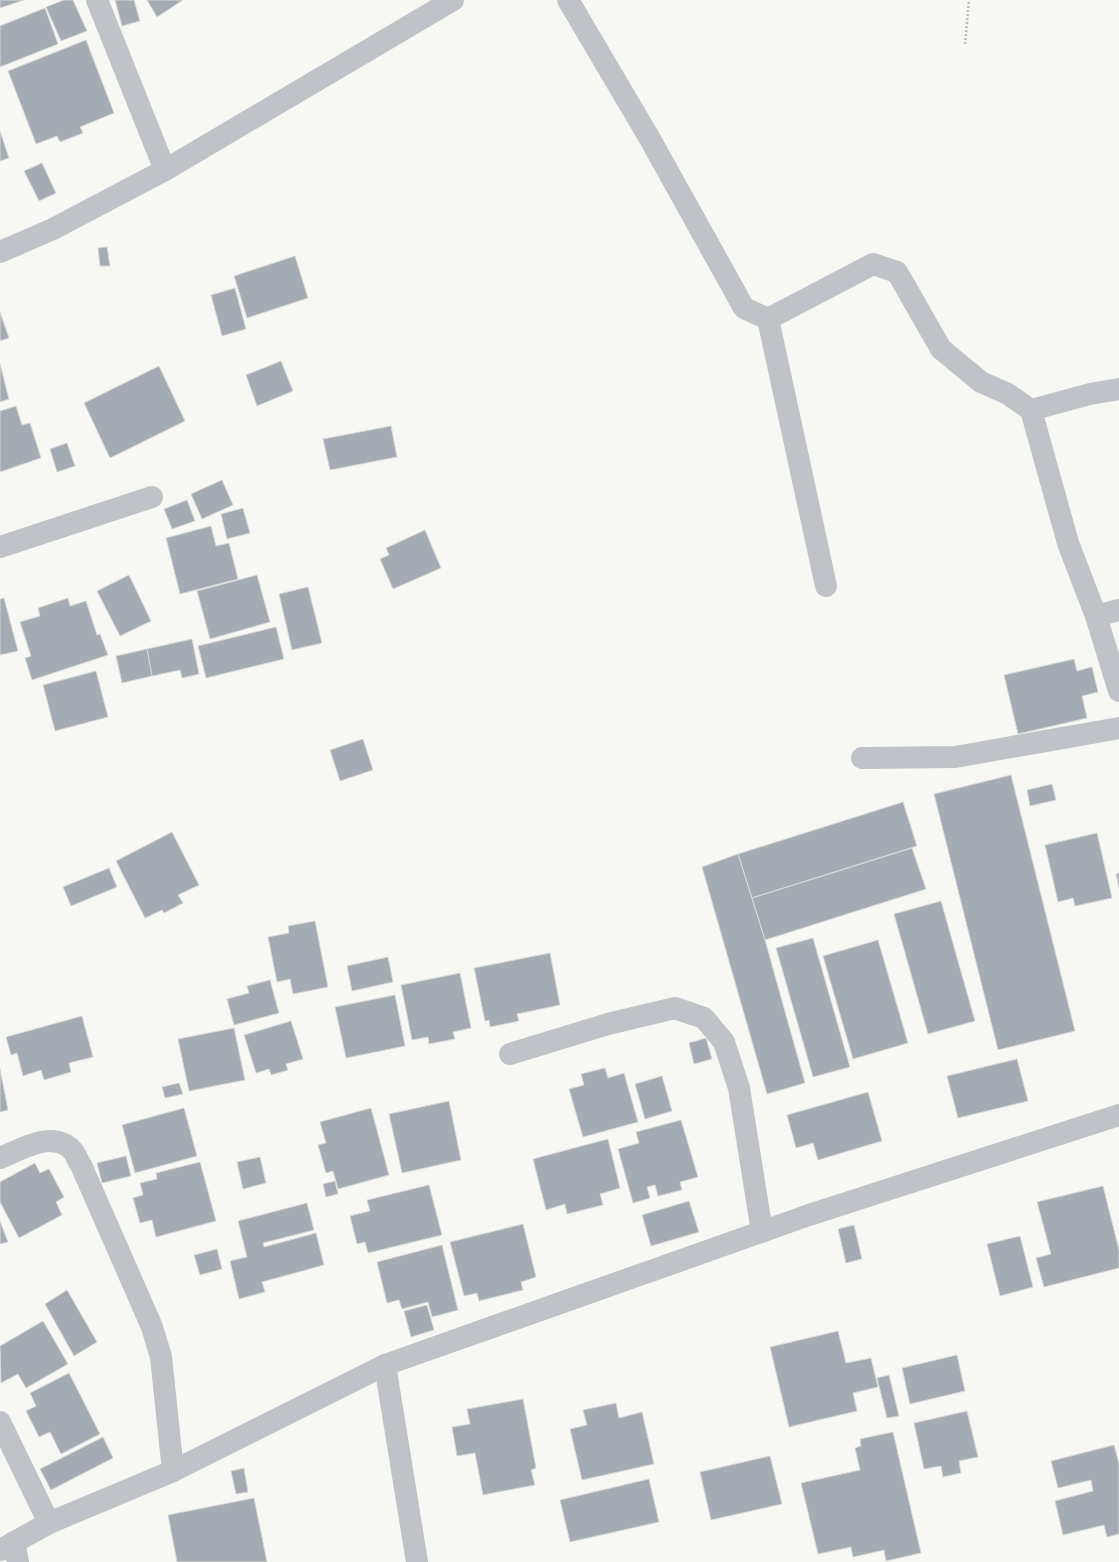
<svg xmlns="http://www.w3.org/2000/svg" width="1119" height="1562" viewBox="0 0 1119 1562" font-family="Poppins,sans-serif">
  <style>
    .building { fill: #a5abb2; stroke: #d8d8d7 }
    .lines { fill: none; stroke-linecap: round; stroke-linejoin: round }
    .path { stroke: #b9bbbe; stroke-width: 2.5; stroke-dasharray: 2 2; stroke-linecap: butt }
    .minor { stroke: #bfc2c6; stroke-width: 22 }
  </style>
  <rect width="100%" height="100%" fill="#f7f7f4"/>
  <g class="building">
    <polygon points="0,0 24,0 0,8"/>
    <polygon points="64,0 73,0 87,31 61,41 46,7"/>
    <polygon points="115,0 134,0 140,21 122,26"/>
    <polygon points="147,0 183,0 157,17"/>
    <polygon points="45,8 58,44 0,67 0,26"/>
    <polygon points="86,40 114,113 80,127 83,133 60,142 57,136 36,144 8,71"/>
    <polygon points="0,131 9,158 0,161"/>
    <polygon points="42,163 56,193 39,201 24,171"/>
    <polygon points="107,247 110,266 100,266 98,248"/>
    <polygon points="295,256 308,298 247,318 234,276"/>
    <polygon points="235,288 246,329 222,336 211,295"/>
    <polygon points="0,312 9,338 0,341"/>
    <polygon points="281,361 293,391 257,406 246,375"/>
    <polygon points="0,364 9,399 0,402"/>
    <polygon points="159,366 185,421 110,458 84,403"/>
    <polygon points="16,406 22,425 30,423 41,458 0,472 0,411"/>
    <polygon points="391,426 397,457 330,470 323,439"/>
    <polygon points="67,443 75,466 57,472 50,449"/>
    <polygon points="222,480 233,505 202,519 191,494"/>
    <polygon points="187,500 195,521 172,529 164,509"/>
    <polygon points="243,508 250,533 227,539 221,514"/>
    <polygon points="211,526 216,546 229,543 238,579 180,594 166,538"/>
    <polygon points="425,530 441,568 393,589 380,559 389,555 386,548"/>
    <polygon points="129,575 151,621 120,636 97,591"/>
    <polygon points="257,575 270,622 210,639 197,591"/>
    <polygon points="308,587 322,643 292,650 279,594"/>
    <polygon points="4,598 18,651 0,655 0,599"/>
    <polygon points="68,598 70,606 86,601 97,635 100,634 108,655 32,680 25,658 31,656 20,622 40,616 38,608"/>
    <polygon points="276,627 284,659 206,678 198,646"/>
    <polygon points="192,639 199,674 182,678 180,670 152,676 147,649"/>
    <polygon points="147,649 152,676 122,683 116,656"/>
    <polygon points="1074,659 1077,671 1092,667 1098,692 1082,696 1087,718 1018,734 1004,675"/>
    <polygon points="96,671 108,717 55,731 43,685"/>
    <polygon points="363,739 373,770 340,781 330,750"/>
    <polygon points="1011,775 1075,1031 998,1050 934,794"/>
    <polygon points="1052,784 1056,800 1030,806 1027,790"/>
    <polygon points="903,802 917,846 752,898 738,854"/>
    <polygon points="172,832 199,885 178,895 183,903 164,913 162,910 145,918 116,861"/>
    <polygon points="1097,833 1112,898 1075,906 1073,898 1058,902 1045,845"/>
    <polygon points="912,848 926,889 765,940 752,898"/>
    <polygon points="738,854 765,940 805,1083 767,1094 702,867"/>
    <polygon points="109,868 117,887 71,906 63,887"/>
    <polygon points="1119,873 1119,888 1116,874"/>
    <polygon points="941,901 975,1021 928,1034 894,914"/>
    <polygon points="315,921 328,987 293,994 290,979 277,982 268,937 289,933 288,926"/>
    <polygon points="813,938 850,1067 813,1077 776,948"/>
    <polygon points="878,940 908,1043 853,1059 823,956"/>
    <polygon points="550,953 560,1005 517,1014 519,1021 490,1027 489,1020 485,1021 474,968"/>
    <polygon points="388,957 393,982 352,991 347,966"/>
    <polygon points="460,973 471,1028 453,1032 455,1039 429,1044 428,1037 412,1040 401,985"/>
    <polygon points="270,980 279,1013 234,1025 227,999 249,993 247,986"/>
    <polygon points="395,995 405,1046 346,1058 335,1007"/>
    <polygon points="82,1016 93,1057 69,1063 71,1072 44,1080 41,1070 23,1076 17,1053 11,1055 6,1037"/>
    <polygon points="291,1021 303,1059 286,1064 288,1070 271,1075 269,1069 256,1073 244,1035"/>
    <polygon points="234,1028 245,1080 189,1091 178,1039"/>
    <polygon points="706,1038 712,1059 694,1064 689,1043"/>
    <polygon points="1017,1059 1028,1101 958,1118 947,1076"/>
    <polygon points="605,1068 608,1078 624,1073 638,1122 583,1137 569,1089 584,1085 581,1074"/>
    <polygon points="0,1069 8,1110 0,1112"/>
    <polygon points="662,1076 672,1111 645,1119 635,1084"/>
    <polygon points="179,1083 183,1094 165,1098 162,1087"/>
    <polygon points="868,1092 882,1141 818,1160 813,1143 796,1148 787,1115"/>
    <polygon points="449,1101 461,1160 402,1173 389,1114"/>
    <polygon points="184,1108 197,1156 135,1173 122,1125"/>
    <polygon points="371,1108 389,1175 338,1189 333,1171 326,1173 318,1145 326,1143 320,1122"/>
    <polygon points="681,1120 698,1177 680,1182 682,1190 658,1196 655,1185 647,1187 650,1198 633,1203 618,1149 639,1143 636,1132"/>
    <polygon points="608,1139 620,1188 600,1194 603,1205 567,1214 565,1204 546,1210 533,1159"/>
    <polygon points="126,1156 131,1176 102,1183 97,1163"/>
    <polygon points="260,1157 266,1183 243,1189 237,1162"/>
    <polygon points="200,1162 216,1221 156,1237 152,1220 140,1223 133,1198 143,1195 140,1183 157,1179 156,1173"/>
    <polygon points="35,1163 40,1173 49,1169 64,1197 56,1202 62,1215 19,1238 0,1202 0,1182"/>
    <polygon points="335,1181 338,1194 326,1197 323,1184"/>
    <polygon points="429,1185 442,1235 368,1253 365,1242 357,1244 350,1216 370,1211 367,1200"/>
    <polygon points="1103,1186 1119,1250 1119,1268 1044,1287 1036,1258 1051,1254 1037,1202"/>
    <polygon points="689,1201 699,1232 651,1246 642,1215"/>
    <polygon points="307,1203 314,1230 263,1243 264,1247 316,1233 324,1265 262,1282 265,1292 239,1299 230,1261 247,1257 238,1221"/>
    <polygon points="0,1221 8,1242 0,1244"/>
    <polygon points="523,1224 536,1277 521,1282 523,1290 479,1301 477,1293 464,1296 450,1242"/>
    <polygon points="854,1225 862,1259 846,1263 838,1229"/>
    <polygon points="1020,1236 1033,1287 1000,1296 987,1244"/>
    <polygon points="442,1245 458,1310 432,1317 428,1302 402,1309 399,1300 387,1303 377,1262"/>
    <polygon points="217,1249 222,1269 200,1275 194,1255"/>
    <polygon points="67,1290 97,1342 74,1356 45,1304"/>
    <polygon points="427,1305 434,1330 411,1337 404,1311"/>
    <polygon points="43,1321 68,1364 26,1388 18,1374 1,1383 0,1346"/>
    <polygon points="838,1331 846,1363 871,1358 878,1387 853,1393 857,1411 789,1427 770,1347"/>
    <polygon points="957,1355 965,1391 910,1404 902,1368"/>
    <polygon points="69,1373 100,1434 61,1454 50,1432 39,1437 26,1411 36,1406 30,1393"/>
    <polygon points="889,1375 899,1416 887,1418 877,1378"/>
    <polygon points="523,1399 536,1468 531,1470 535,1485 483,1495 475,1453 457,1456 452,1427 470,1424 467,1409"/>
    <polygon points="616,1403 619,1418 642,1412 654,1464 582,1480 570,1429 587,1425 583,1410"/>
    <polygon points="967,1411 978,1457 959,1461 961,1473 943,1477 941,1466 924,1469 914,1423"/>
    <polygon points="893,1432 921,1553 886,1561 884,1550 853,1557 851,1547 818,1554 801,1483 860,1470 855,1448 861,1446 860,1439"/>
    <polygon points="103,1437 113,1458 51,1490 40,1469"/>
    <polygon points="1114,1445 1119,1464 1119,1534 1107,1537 1104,1525 1063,1535 1055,1501 1093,1491 1091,1480 1058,1488 1051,1461"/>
    <polygon points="770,1456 782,1504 711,1520 700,1472"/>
    <polygon points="244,1468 248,1492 236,1494 231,1471"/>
    <polygon points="649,1479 659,1522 570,1542 560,1500"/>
    <polygon points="254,1498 267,1562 177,1562 168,1515"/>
  </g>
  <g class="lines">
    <polyline class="path" points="965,44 969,0"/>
    <g class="minor">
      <polyline points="97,0 165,170"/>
      <polyline points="568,0 650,139 744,308 768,319 873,264 897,272 941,349 981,382 1008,394 1031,410"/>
      <polyline points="0,252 53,229 165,170 453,0"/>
      <polyline points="768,319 826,586"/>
      <polyline points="1119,389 1090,394 1031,410 1068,543 1096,616 1119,691"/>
      <polyline points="0,547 152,497"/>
      <polyline points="1096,616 1119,610"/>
      <polyline points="862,758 955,757 1119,728"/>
      <polyline points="510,1054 608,1024 675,1008 704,1018 724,1042 739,1088 762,1232"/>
      <path d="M0 1158C22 1149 53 1129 73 1151 76 1155 78 1161 81 1165L152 1327 161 1357 173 1471"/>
      <polyline points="385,1365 417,1562"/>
      <polyline points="0,1422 49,1523"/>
      <polyline points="14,1542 18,1562"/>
      <polyline points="0,1550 49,1523 173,1471 385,1365 809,1215 1119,1115"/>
    </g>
  </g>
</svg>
